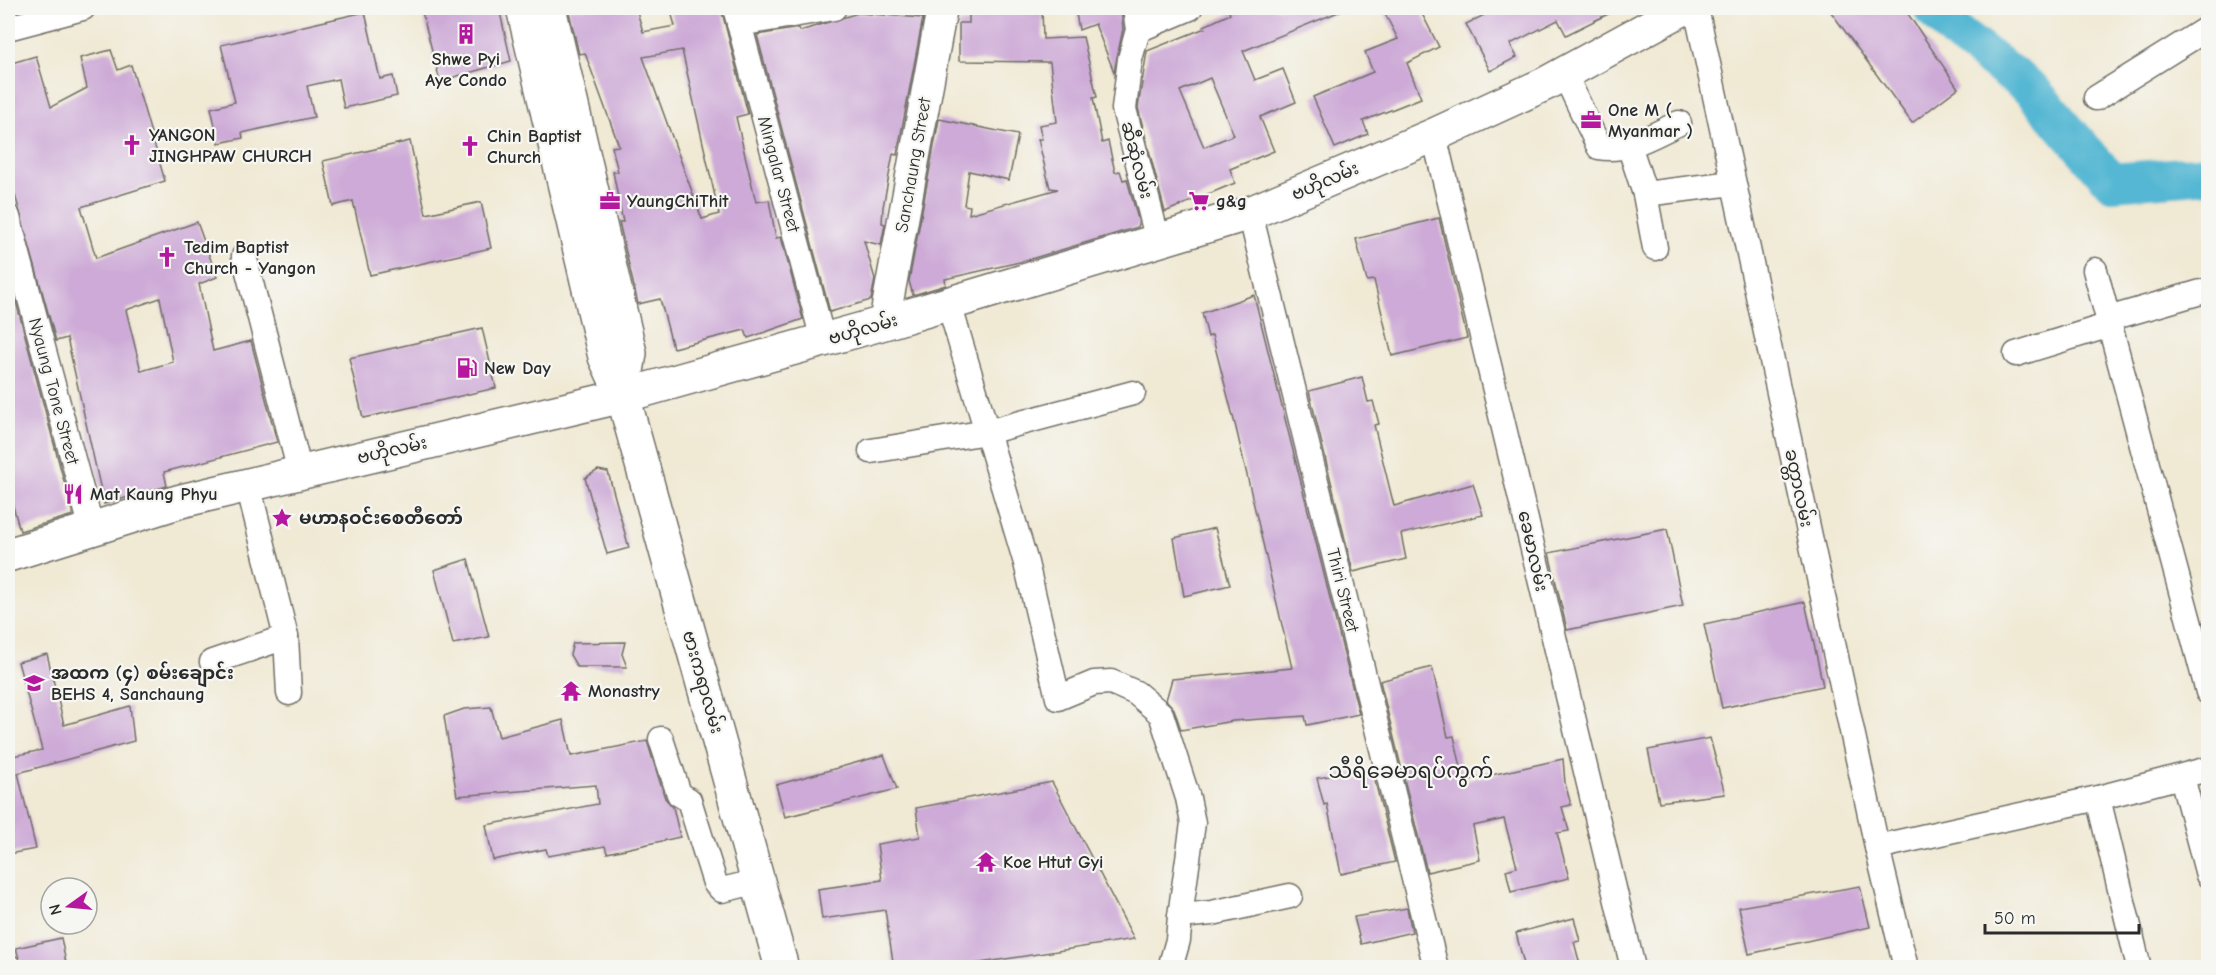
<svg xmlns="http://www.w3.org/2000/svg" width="2216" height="975" viewBox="0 0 2216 975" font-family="'Comic Neue','Noto Sans Myanmar',sans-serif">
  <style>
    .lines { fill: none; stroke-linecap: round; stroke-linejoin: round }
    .river { stroke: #54b7d3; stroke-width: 38 }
    .building { fill: #cdaad7; fill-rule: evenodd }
    .minor-casing { stroke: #706e66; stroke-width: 27 }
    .tertiary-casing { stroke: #706e66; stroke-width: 33 }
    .secondary-casing { stroke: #706e66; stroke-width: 36 }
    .primary-casing { stroke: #706e66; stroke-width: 36 }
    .minor { stroke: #fff; stroke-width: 24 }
    .tertiary { stroke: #fff; stroke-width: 30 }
    .secondary { stroke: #fff; stroke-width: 33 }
    .primary { stroke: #fff; stroke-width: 33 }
    .labels { text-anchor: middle; stroke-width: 4.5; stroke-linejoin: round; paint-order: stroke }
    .poi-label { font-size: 18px; font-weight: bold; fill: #2b2b2b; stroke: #f6f6f2; text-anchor: start }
    .street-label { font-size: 18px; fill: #2b2b2b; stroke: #f6f6f2 }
    .quarter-label { font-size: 21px; fill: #2b2b2b; stroke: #f6f6f2 }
  </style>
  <rect width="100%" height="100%" fill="#f6f6f2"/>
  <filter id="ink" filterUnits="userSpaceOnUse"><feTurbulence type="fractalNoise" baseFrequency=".0167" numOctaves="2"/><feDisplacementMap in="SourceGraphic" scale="12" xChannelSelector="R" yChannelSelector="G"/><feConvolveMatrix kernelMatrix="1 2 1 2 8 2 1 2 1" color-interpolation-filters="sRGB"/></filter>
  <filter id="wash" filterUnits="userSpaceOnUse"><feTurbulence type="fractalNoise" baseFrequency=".008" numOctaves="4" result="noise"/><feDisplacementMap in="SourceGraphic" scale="24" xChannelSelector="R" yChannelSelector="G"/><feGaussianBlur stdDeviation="1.35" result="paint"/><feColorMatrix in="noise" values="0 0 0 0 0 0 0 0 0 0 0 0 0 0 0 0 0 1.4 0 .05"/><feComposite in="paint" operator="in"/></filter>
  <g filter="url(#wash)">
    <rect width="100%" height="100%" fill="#f0e9d4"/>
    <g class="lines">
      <polyline class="river" points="1932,8 1956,33 2031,89 2112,182 2208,174"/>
    </g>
    <g id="blocks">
      <g class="building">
        <polygon points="421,8 499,8 511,61 440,81"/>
        <path d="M568 8H636L643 32 675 26 670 8H721L748 114 736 117 756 202 769 200 776 238 781 237 803 319 748 338 745 330 673 348 660 299 638 304 619 222H623L613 172H618L612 147 619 146 585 53 579 54ZM682 50 719 214 702 219 643 57Z"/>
        <polygon points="969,8 1042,8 1043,39 1083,37 1097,97 1093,98 1102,143 1108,141 1115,172 1120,171 1123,180 1127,179 1139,223 1138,227 1024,261 945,279 946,285 913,295 909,281 939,119 1018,135 1009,180 969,171 964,205 970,206 969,214 1058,189 1050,188 1038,139 1042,139 1039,125 1057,122 1050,62 959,61 959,23 969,23"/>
        <polygon points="1075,8 1121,8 1123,29 1114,72 1095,24 1079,30"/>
        <path d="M1228 8H1348L1243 51 1255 80 1283 69 1296 102 1260 117 1274 151 1230 169 1235 183 1165 212 1138 108 1147 51 1205 28 1204 26 1230 14ZM1210 78 1234 135 1204 147 1180 91Z"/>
        <polygon points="1382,8 1419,8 1439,47 1407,63 1421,98 1363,121 1368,134 1335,148 1313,97 1373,72 1365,52 1398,39"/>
        <polygon points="1498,8 1620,8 1566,35 1558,20 1510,44 1517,57 1490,71 1466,24"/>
        <polygon points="1828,8 1904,8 1958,88 1912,123"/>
        <polygon points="365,12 380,79 393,76 397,96 344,108 338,79 307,86 314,117 242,133 243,138 219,143 211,108 235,102 221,45"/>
        <polygon points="858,13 923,18 897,155 893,154 883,207 882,223 885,224 881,245 864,241 875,279 871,300 830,312 757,35 799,28 800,31"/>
        <path d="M111 50 118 70 131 65 165 181 81 207 96 258 197 222 217 277 199 284 213 351 251 341 277 442 164 472 167 486 104 504 67 338 56 341 8 170V64L36 56 51 107 87 88 80 58ZM160 298 173 362 141 371 126 310Z"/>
        <polygon points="410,141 426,214 481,202 491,248 370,275 353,201 333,206 323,161"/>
        <polygon points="1439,218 1467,338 1392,356 1374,280 1367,281 1356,239"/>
        <polygon points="11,283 73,515 20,531 8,488 8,284"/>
        <polygon points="1254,295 1359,714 1307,725 1305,716 1233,721 1181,730 1174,709 1166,700 1172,679 1292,668 1236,428 1212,335 1208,337 1202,313"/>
        <polygon points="482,328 496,388 363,418 349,358"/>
        <polygon points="1362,377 1368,402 1373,401 1379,424 1374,425 1394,506 1473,484 1483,515 1401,534 1406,559 1353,572 1309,391"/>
        <polygon points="598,470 608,472 629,548 607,554 585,478"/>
        <polygon points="1215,528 1230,585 1184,596 1174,538"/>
        <polygon points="1667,529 1683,606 1567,630 1549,553"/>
        <polygon points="468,559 489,637 453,644 434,570"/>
        <polygon points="1805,602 1823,686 1722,708 1704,624"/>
        <polygon points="625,642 622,654 627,667 577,667 570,655 573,643"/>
        <polygon points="47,654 64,725 130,706 134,741 18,773 36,849 8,854 8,757 42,750 18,662"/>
        <polygon points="1432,667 1448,737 1454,736 1464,781 1563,759 1565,783 1571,805 1562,807 1569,831 1557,833 1569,878 1511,892 1506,870 1517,867 1504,819 1473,826 1480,860 1427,872 1380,681"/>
        <polygon points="491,707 499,737 563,720 571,756 647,741 665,798 673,807 680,837 607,853 605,846 548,856 546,849 493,860 486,825 598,804 596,785 457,796 444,716 464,709"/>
        <polygon points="1710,738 1725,794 1659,802 1648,750"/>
        <polygon points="884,755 897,789 785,817 776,785"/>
        <polygon points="1372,769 1395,862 1341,874 1327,804 1324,805 1317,778"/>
        <polygon points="1052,782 1134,939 948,968 894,968 885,910 822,919 818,889 882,880 877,844 920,837 916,808"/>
        <polygon points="1860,886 1870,927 1749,954 1739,907"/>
        <polygon points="1407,908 1412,932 1361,944 1354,917"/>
        <polygon points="1574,918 1580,941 1574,942 1581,968 1525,968 1516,933"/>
        <polygon points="61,938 67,968 22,968 16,948"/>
      </g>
    </g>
  </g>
  <g filter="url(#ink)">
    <use href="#blocks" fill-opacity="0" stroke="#706e66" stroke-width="1.5"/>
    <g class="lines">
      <g class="minor-casing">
        <g id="minor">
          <polyline points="735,8 823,340"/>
          <polyline points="1135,8 1138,30 1130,59 1124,109 1158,241"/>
          <polyline points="1696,8 1877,847 1906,968"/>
          <polyline points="739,24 834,8"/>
          <polyline points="8,28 83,8"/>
          <polyline points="1138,30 1190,8"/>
          <path d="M1564 73 1599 147C1626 153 1655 134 1679 123"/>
          <polyline points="2096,98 2208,28"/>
          <polyline points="1434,135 1633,968"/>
          <polyline points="1629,145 1645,194 1655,248"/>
          <polyline points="1645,194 1733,183"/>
          <polyline points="1250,213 1436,968"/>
          <polyline points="8,217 92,530"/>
          <polyline points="244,256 300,472"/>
          <polyline points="2095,270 2208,692"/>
          <polyline points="949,304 1026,563 1058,698 1094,683 1111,682 1136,693 1161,714 1188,798 1193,823 1180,916"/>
          <polyline points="2108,319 2201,292"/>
          <polyline points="2016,354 2110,325"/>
          <polyline points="871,451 987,432 1133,393"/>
          <polyline points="248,485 286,637 289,693"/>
          <polyline points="212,662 286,637"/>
          <polyline points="661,739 679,794 689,800 715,883 722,890 759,881"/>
          <polyline points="2182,777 2208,875"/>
          <polyline points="2098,798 2139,968"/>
          <polyline points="1877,847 2098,798 2208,769"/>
          <polyline points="8,966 8,968"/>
          <polyline points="1170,968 1178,940 1180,916 1212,913 1290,896"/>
        </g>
      </g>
      <g class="tertiary-casing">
        <polyline id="tertiary" points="884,323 942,8"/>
      </g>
      <g class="secondary-casing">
        <polyline id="secondary" points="8,555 181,501 623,396 884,323 1250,213 1434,135 1545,84 1684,8"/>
      </g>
      <g class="primary-casing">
        <g id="primary">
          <polyline points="523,8 605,357 623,396 782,968"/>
          <polyline points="549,8 630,353 623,396"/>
        </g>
      </g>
      <use href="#minor" class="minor"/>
      <use href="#tertiary" class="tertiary"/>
      <use href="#secondary" class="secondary"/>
      <use href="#primary" class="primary"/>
    </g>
  </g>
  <defs>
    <g id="building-bare" transform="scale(1.62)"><path d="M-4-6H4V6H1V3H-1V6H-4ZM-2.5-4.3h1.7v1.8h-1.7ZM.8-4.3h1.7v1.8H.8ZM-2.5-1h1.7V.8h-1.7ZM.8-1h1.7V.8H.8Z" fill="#b5179e" stroke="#f6f6f2" stroke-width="2.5" paint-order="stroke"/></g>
    <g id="office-bare" transform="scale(1.62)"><path d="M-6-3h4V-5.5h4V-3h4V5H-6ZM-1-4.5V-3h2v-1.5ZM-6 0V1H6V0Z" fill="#b5179e" stroke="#f6f6f2" stroke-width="2.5" paint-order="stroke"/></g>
    <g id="church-bare" transform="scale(1.62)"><path d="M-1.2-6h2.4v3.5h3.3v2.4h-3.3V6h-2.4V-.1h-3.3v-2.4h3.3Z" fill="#b5179e" stroke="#f6f6f2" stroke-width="2.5" paint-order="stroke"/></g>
    <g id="supermarket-bare" transform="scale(1.62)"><path d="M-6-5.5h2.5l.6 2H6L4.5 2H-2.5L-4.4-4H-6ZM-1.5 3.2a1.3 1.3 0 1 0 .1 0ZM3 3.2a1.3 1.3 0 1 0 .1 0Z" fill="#b5179e" stroke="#f6f6f2" stroke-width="2.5" paint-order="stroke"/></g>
    <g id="fuel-bare" transform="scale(1.62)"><path d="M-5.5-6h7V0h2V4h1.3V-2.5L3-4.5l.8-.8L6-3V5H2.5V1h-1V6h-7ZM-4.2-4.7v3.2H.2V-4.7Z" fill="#b5179e" stroke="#f6f6f2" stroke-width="2.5" paint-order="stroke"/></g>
    <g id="restaurant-bare" transform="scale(1.62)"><path d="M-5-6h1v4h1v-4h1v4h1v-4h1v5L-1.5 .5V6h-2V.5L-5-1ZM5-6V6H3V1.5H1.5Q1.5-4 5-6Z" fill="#b5179e" stroke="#f6f6f2" stroke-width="2.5" paint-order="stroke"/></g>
    <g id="sight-bare" transform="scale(1.62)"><path d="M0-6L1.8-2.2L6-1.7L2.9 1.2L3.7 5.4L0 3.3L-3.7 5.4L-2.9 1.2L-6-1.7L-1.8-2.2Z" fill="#b5179e" stroke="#f6f6f2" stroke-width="2.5" paint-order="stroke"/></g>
    <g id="school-bare" transform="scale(1.62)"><path d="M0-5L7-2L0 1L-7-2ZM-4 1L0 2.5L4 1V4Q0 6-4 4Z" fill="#b5179e" stroke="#f6f6f2" stroke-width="2.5" paint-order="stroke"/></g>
    <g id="temple-bare" transform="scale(1.62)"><path d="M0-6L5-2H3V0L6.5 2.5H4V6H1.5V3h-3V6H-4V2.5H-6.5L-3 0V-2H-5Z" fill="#b5179e" stroke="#f6f6f2" stroke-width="2.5" paint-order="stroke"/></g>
  </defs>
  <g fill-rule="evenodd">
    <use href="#building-bare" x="466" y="34"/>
    <use href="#office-bare" x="1591" y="120"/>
    <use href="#church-bare" x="132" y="145"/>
    <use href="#church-bare" x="470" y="146"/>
    <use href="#office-bare" x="610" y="201"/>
    <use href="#supermarket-bare" x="1199" y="201"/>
    <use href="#church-bare" x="167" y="257"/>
    <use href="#fuel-bare" x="467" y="368"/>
    <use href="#restaurant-bare" x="73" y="494"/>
    <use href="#sight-bare" x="282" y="518"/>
    <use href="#school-bare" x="34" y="683"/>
    <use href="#temple-bare" x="571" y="691"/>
    <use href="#temple-bare" x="986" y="862"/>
  </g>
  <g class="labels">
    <g class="poi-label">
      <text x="466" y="65" text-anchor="middle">Shwe Pyi<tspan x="466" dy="21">Aye Condo</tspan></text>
      <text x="1608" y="116">One M (<tspan x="1608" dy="21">Myanmar )</tspan></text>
      <text x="149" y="141">YANGON<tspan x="149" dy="21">JINGHPAW CHURCH</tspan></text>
      <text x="487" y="142">Chin Baptist<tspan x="487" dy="21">Church</tspan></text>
      <text x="627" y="207">YaungChiThit</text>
      <text x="1216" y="207">g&amp;g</text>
      <text x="184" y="253">Tedim Baptist<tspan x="184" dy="21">Church - Yangon</tspan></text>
      <text x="484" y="374">New Day</text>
      <text x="90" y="500">Mat Kaung Phyu</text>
      <text x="299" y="524">မဟာနဝင်းစေတီတော်</text>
      <text x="51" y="679">အထက (၄) စမ်းချောင်း<tspan x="51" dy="21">BEHS 4, Sanchaung</tspan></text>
      <text x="588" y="697">Monastry</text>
      <text x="1003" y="868">Koe Htut Gyi</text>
    </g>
    <g class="street-label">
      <text transform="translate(1137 160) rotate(75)" y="6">ဆီဆုံလမ်း</text>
      <text transform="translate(913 165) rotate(-80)" y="6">Sanchaung Street</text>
      <text transform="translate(779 174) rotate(75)" y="6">Mingalar Street</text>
      <text transform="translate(1325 181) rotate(-23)" y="6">ဗဟိုလမ်း</text>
      <text transform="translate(863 329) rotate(-16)" y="6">ဗဟိုလမ်း</text>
      <text transform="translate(54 391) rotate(75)" y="6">Nyaung Tone Street</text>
      <text transform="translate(392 450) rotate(-13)" y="6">ဗဟိုလမ်း</text>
      <text transform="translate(1799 488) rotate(78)" y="6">ခတ္တာလမ်း</text>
      <text transform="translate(1533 551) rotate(77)" y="6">ခေမာလမ်း</text>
      <text transform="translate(1343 590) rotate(76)" y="6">Thiri Street</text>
      <text transform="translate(703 682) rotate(74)" y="6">ဗားကရာလမ်း</text>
    </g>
    <g class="quarter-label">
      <text x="1411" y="778">သီရိခေမာရပ်ကွက်</text>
    </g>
  </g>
  <rect width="2216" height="975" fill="none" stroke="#f6f6f2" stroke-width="30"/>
  <g transform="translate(69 906) rotate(255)"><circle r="28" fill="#f6f6f2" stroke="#a5a5a2" stroke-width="1.5"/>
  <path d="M0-4.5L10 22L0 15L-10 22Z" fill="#b5179e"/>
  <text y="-9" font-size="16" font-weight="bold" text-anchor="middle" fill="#2b2b2b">N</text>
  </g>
  <path d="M1985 924v9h154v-9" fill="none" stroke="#2b2b2b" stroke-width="3"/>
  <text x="1994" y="924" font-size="18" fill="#2b2b2b" stroke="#f6f6f2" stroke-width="4.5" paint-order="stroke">50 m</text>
</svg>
